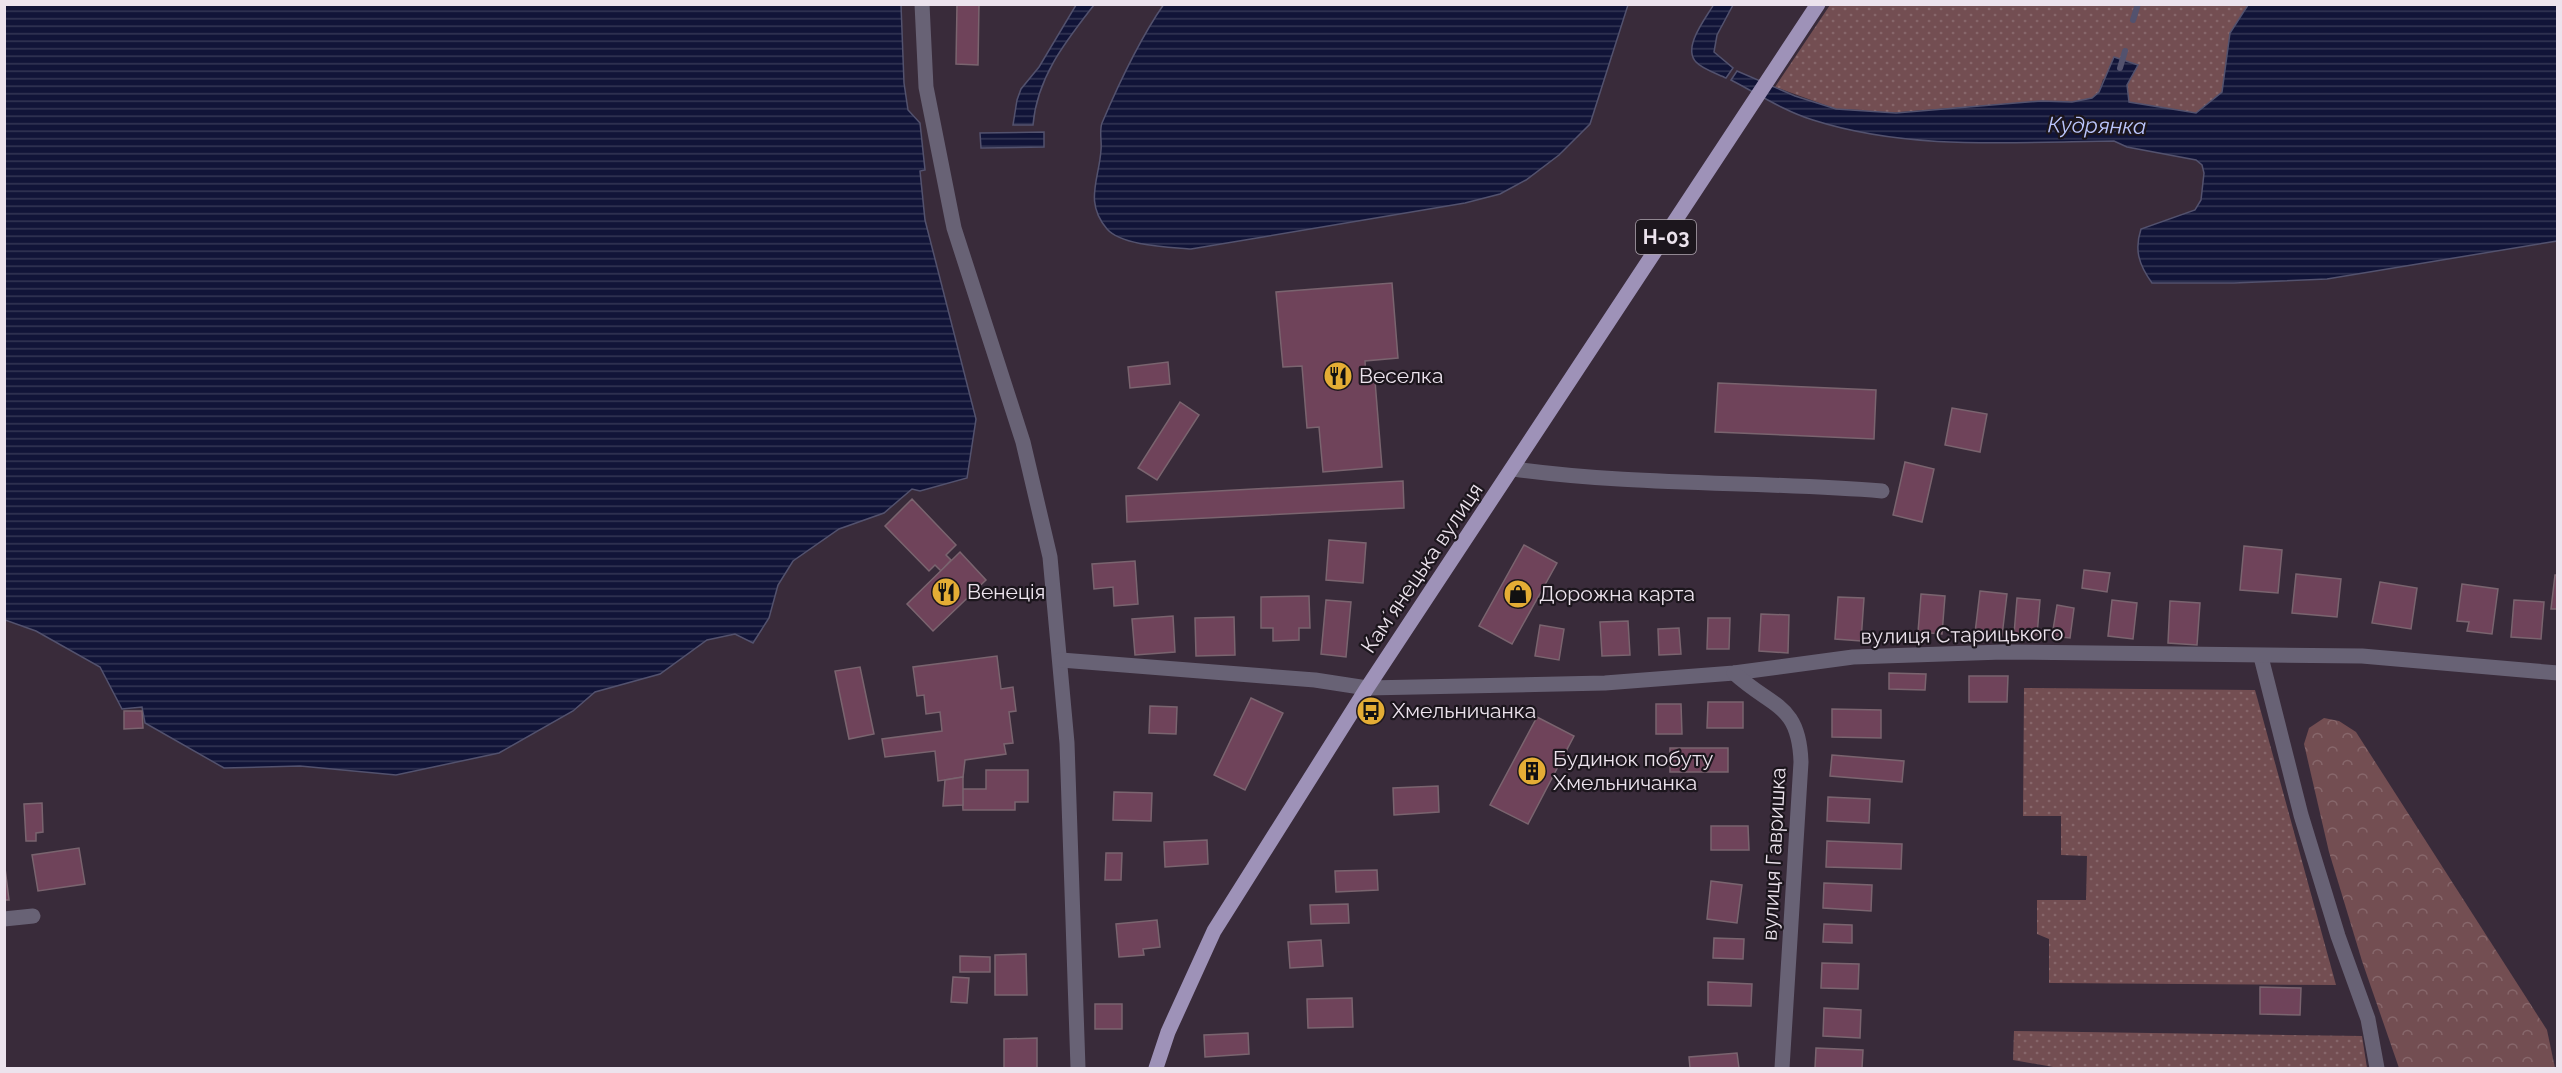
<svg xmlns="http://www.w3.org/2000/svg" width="2562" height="1073" viewBox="0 0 2562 1073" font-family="Raleway,sans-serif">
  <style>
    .grass { fill: url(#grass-dots) }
    .forest { fill: url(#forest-crowns) }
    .water { fill: url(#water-rules); stroke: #53526e; stroke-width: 1.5 }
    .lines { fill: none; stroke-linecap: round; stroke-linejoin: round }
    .stream { stroke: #53526e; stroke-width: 6 }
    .building { fill: #6f435a; stroke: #7a646f; stroke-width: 1.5 }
    .minor { stroke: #686275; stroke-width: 15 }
    .primary { stroke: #9e92b8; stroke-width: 15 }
    .labels { text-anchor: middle; stroke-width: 4.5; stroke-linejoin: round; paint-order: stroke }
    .shield { fill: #1c161d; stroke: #aea6af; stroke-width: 1.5 }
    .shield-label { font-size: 20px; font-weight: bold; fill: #ece3ed }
    .poi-label { font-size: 21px; fill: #ece3ed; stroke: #1c161d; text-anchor: start }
    .street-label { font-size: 21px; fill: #ece3ed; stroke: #1c161d }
    .water-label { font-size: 22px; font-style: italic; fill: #bac5fc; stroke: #1c161d }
  </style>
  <defs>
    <pattern id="grass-dots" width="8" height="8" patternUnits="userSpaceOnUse" patternTransform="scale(1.5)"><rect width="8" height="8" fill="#734e52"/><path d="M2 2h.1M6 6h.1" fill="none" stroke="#87676b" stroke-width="1.8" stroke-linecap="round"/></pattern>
    <pattern id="forest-crowns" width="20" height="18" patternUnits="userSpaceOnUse" patternTransform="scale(1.5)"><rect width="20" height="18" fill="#734e52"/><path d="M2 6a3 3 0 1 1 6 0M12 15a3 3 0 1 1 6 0" fill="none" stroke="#87676b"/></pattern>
    <pattern id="water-rules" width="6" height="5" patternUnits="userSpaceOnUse" patternTransform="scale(1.5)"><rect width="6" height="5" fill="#111438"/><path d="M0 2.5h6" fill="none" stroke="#343655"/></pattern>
  </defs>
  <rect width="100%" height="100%" fill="#392b3a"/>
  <g class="grass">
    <polygon points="1830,5 2248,5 2230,33 2222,92 2196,113 2136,105 2129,102 2127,85 2103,79 2099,92 2092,98 2072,102 2041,101 1875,114 1862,110 1836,109 1775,87"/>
    <polygon points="2024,688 2255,690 2336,985 2049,983 2049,939 2037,934 2037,900 2086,900 2087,856 2061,855 2061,816 2023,816"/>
    <polygon points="2014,1031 2362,1036 2367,1068 2059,1068 2013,1060"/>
  </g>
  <polygon class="forest" points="2324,718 2339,721 2356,732 2547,1030 2555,1068 2399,1068 2362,961 2329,852 2304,744 2309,728"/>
  <g class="water">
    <polygon points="5,4 901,5 904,83 908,110 920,123 925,170 920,171 925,220 976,419 967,478 920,491 912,489 884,513 839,529 793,561 778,585 769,618 753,643 735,634 707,640 660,674 595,692 573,711 499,753 396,775 300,766 224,768 145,723 142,707 122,709 100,667 36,631 5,620"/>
    <path d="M1164 4H1628V5L1590 124 1559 155 1526 180 1500 194 1465 203 1191 249C1170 247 1122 246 1107 229 1084 202 1099 180 1101 150 1102 141 1099 131 1102 123 1119 83 1139 40 1164 4Z"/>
    <path d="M1714 4 1733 5 1717 35 1714 52 1733 68 1726 78C1718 74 1702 69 1696 62 1682 47 1706 18 1714 4Z"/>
    <path d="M1076 5H1094C1066 41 1037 77 1033 125H1013L1017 100 1021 89 1039 67Z"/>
    <path d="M2248 5H2557V241L2327 279 2234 283H2152C2139 265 2134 250 2141 229L2195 210 2201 200 2204 173 2202 165 2196 160 2127 147 2114 141C2014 142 1910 151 1813 120 1784 111 1758 94 1731 80L1737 71 1795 96 1836 109 1896 113 2041 101 2072 102 2092 98 2099 92 2114 57 2138 65 2127 85 2129 102 2196 113 2222 92 2230 33Z"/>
    <polygon points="1044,132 1044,147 981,148 980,133"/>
  </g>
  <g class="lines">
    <g class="stream">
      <polyline points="2133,20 2138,4"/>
      <polyline points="2120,68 2125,51"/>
    </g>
  </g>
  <g class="building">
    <polygon points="957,4 979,4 978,65 956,64"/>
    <polygon points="1392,283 1398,358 1365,361 1366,382 1375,381 1382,467 1323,472 1319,427 1307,428 1302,366 1283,367 1276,292"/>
    <polygon points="1168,362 1170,384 1130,388 1128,367"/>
    <polygon points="1718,383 1876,390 1874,439 1715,432"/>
    <polygon points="1180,402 1199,415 1157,480 1138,468"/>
    <polygon points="1952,408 1987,414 1980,452 1945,445"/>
    <polygon points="1905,462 1934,469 1922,522 1893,515"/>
    <polygon points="1403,481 1404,508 1127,522 1126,496"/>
    <polygon points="912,499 956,545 946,555 951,560 941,571 935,565 929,571 885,526"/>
    <polygon points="1329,540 1366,543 1363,583 1326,580"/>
    <polygon points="1524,545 1557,563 1512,644 1479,626"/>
    <polygon points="2244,546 2282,550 2278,593 2240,590"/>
    <polygon points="960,552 986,580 933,631 907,604"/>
    <polygon points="1135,561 1138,604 1114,606 1113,587 1094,589 1092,564"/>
    <polygon points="2084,570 2110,573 2107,592 2082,588"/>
    <polygon points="2296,574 2341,579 2337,617 2292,613"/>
    <polygon points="2555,575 2558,575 2558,609 2551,609"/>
    <polygon points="2380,582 2417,588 2411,629 2372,623"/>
    <polygon points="2462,584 2498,589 2492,634 2467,631 2469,622 2457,621"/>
    <polygon points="1980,591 2007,594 2002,636 1975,633"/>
    <polygon points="1921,594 1945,596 1942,634 1918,632"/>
    <polygon points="1309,596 1310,628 1299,628 1299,640 1273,641 1273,628 1261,628 1261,597"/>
    <polygon points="1838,597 1864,598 1861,641 1835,639"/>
    <polygon points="2017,598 2040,600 2037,635 2014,634"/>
    <polygon points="1326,600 1351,602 1346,657 1321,654"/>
    <polygon points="2112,600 2137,603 2133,639 2108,636"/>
    <polygon points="2514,600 2544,602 2541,639 2511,637"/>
    <polygon points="2170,601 2200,603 2197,645 2168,643"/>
    <polygon points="2057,605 2074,608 2070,638 2052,636"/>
    <polygon points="1761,614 1789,615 1788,653 1759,651"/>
    <polygon points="1173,616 1175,652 1135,655 1132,619"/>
    <polygon points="1234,617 1235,655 1196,656 1195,618"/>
    <polygon points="1708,618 1730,618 1729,649 1707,649"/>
    <polygon points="1628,621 1630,655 1602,656 1600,622"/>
    <polygon points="1540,625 1564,629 1559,660 1535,656"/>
    <polygon points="1679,628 1681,654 1659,655 1658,629"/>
    <polygon points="997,656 1001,689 1013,687 1016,711 1009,712 1013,743 1004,744 1006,754 965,760 963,777 938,781 935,751 885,757 882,739 942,731 940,712 926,714 924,695 917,696 913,667"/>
    <polygon points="860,667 874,734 849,739 835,671"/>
    <polygon points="1889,673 1926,674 1925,690 1889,689"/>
    <polygon points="1969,676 2008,676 2007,702 1969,702"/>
    <polygon points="1251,698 1283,713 1245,790 1214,775"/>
    <polygon points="1708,702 1743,702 1743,728 1707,728"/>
    <polygon points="1656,704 1681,704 1682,734 1656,734"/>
    <polygon points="1150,706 1177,707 1176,734 1149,733"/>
    <polygon points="1832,709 1881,710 1881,738 1832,737"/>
    <polygon points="124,711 142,711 143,728 124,729"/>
    <polygon points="1537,717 1574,736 1528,824 1490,805"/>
    <rect x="1670" y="748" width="58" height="24"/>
    <polygon points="1832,755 1904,761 1902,782 1830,776"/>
    <polygon points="986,770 1028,770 1028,802 1015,802 1015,810 963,810 962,789 986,789"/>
    <polygon points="963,777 963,805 943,806 945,780"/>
    <polygon points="1438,786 1439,812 1394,815 1393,788"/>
    <polygon points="1114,792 1152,793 1151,821 1113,820"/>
    <polygon points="1828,797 1870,799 1869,823 1827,821"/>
    <polygon points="42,803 43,832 36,833 36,841 26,841 24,804"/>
    <polygon points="1711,826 1748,826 1749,850 1711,850"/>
    <polygon points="1207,840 1208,864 1165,867 1164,842"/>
    <polygon points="1827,841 1902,844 1901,869 1826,867"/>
    <polygon points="79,848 85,884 38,891 32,855"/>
    <polygon points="1106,853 1122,853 1121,880 1105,880"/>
    <polygon points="4,860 9,900 4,900"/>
    <polygon points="1377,870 1378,890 1336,892 1335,871"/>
    <polygon points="1711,881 1742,885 1737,923 1707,919"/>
    <polygon points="1824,883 1872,885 1871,911 1823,908"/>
    <polygon points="1348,904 1349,923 1311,924 1310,905"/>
    <polygon points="1157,920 1160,947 1143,949 1144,955 1119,957 1116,924"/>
    <polygon points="1824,924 1852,925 1852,943 1823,942"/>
    <polygon points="1714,938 1744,939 1743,959 1713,958"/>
    <polygon points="1321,940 1323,966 1290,968 1288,942"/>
    <polygon points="1026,954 1027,995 995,995 995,955"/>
    <polygon points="960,956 990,957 990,972 960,972"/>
    <polygon points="1822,963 1859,964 1858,989 1821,988"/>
    <polygon points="953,977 969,978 967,1003 951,1002"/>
    <polygon points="1708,982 1752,984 1751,1006 1708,1005"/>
    <polygon points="2260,987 2301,988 2300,1015 2260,1014"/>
    <polygon points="1352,998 1353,1027 1308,1028 1307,999"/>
    <rect x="1095" y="1004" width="27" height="25"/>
    <polygon points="1824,1008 1861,1010 1860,1038 1823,1036"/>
    <polygon points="1248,1033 1249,1054 1205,1057 1204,1035"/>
    <polygon points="1037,1038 1037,1068 1004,1068 1004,1039"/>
    <polygon points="1816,1048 1863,1050 1862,1068 1815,1068"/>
    <polygon points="1737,1053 1739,1068 1690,1068 1689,1057"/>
  </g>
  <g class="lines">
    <g class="minor">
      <polyline points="922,4 926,87 954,228 1023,442 1050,557 1067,743 1078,1068"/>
      <path d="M1514 469C1636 486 1759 481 1882 491"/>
      <polyline points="2261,657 2301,815 2338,936 2368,1019 2377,1068"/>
      <polyline points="1061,660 1315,680 1367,688 1605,683 1734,673 1853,657 2003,652 2362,656 2558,673"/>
      <path d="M1734 673C1772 708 1799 703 1801 762L1782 1068"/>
      <polyline points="4,919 33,916"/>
    </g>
    <polyline class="primary" points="1156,1068 1168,1032 1214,931 1367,688 1818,4"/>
  </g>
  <defs>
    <g id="restaurant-disc" transform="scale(1.5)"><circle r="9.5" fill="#e4ad35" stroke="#1c161d"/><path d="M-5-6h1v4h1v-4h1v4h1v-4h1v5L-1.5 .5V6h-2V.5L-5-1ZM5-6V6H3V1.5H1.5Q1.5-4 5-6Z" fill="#111"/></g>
    <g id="shop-disc" transform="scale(1.5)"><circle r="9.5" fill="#e4ad35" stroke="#1c161d"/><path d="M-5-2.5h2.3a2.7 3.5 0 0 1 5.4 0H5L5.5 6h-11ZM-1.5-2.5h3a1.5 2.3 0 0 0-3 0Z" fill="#111"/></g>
    <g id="bus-disc" transform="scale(1.5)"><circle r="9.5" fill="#e4ad35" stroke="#1c161d"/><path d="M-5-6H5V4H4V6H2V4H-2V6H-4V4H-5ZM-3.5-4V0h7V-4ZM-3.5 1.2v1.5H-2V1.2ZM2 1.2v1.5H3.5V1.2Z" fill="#111"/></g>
    <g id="building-disc" transform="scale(1.5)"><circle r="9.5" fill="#e4ad35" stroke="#1c161d"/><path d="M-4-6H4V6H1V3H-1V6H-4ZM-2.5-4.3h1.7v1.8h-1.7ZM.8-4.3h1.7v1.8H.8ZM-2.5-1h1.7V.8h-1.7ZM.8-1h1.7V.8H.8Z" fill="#111"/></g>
  </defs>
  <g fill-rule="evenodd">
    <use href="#restaurant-disc" x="1338" y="376"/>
    <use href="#restaurant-disc" x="946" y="592"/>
    <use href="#shop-disc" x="1518" y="594"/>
    <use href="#bus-disc" x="1371" y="711"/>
    <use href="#building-disc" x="1532" y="771"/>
  </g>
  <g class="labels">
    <rect class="shield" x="1636" y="220" width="60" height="34" rx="4.5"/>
    <g class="shield-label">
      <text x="1666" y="244">Н-03</text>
    </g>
    <g class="poi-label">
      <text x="1359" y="383">Веселка</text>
      <text x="967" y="599">Венеція</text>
      <text x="1539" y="601">Дорожна карта</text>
      <text x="1392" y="718">Хмельничанка</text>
      <text x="1553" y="766">Будинок побуту<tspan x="1553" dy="24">Хмельничанка</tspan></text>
    </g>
    <g class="street-label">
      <text transform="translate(1422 568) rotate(-56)" y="7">Камʼянецька вулиця</text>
      <text transform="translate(1962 635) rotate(-1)" y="7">вулиця Старицького</text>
      <text transform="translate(1774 854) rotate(-87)" y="7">вулиця Гавришка</text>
    </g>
    <g class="water-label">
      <text transform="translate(2097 125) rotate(1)" y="8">Кудрянка</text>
    </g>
  </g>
  <rect width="2562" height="1073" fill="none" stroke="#ece3ed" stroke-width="12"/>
</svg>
